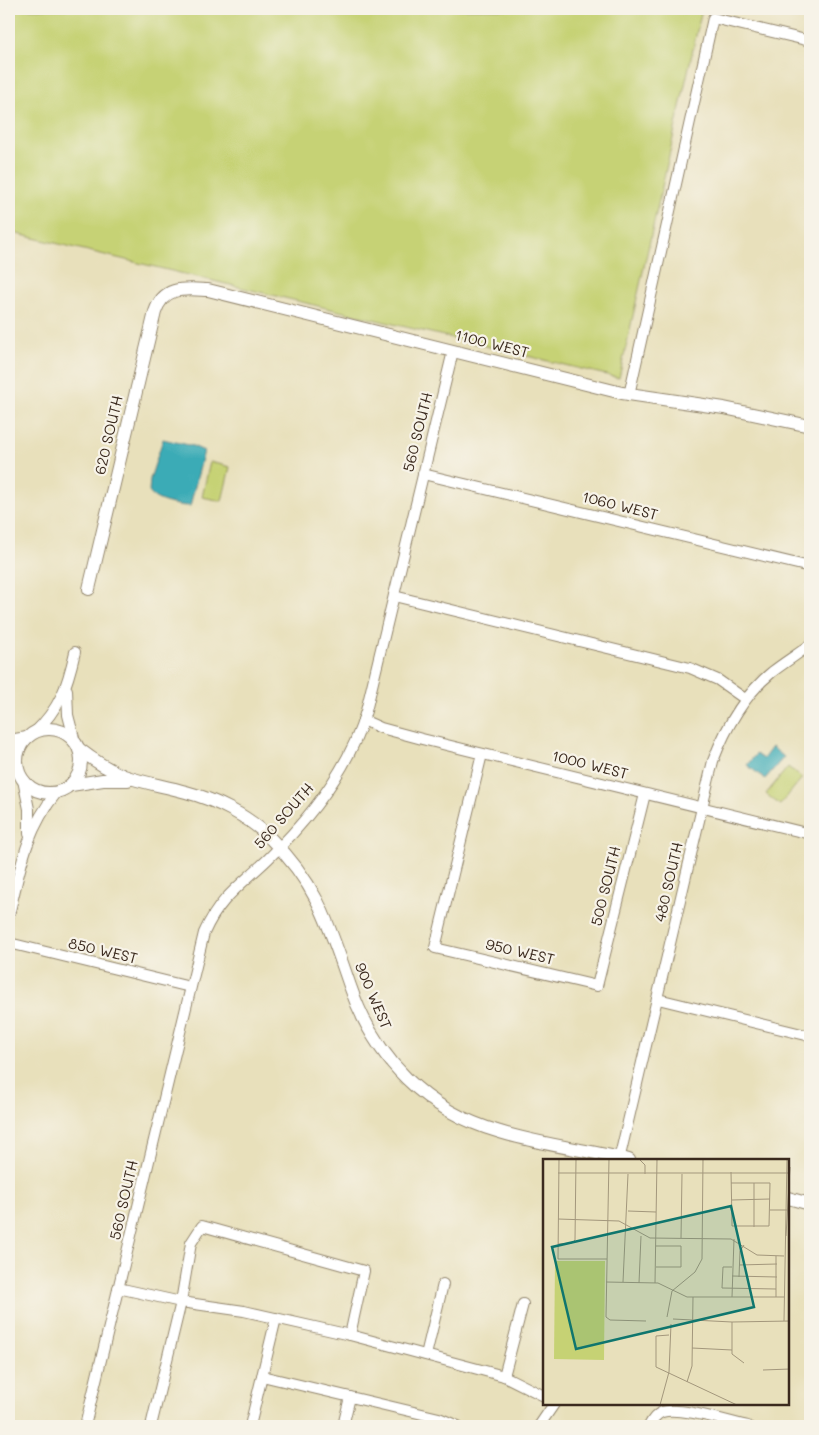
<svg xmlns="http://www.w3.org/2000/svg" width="819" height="1435" viewBox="0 0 819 1435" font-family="Mali,sans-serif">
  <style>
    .green { fill: #c6d274; stroke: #807e49 }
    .water { fill: #3aabb6; stroke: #3a6a6a }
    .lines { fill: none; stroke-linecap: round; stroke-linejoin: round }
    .minor-casing { stroke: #92856c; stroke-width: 12 }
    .tertiary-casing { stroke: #92856c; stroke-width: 14 }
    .minor { stroke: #fff; stroke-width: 10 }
    .tertiary { stroke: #fff; stroke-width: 12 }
    .labels { text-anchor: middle; stroke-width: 4.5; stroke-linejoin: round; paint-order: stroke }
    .street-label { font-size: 15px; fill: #3b2a1e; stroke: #f7f3e8 }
    .inset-road { fill: none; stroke: #a3977c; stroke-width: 1 }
    .view { fill: #0f766e; fill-opacity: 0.15; stroke: #0f766e; stroke-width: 2.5 }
    .inset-edge { fill: none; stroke: #3b2a1e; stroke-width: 2.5 }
  </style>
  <rect width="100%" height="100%" fill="#f7f3e8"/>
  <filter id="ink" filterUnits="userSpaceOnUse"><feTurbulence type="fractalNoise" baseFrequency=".02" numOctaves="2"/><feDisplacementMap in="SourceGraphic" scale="10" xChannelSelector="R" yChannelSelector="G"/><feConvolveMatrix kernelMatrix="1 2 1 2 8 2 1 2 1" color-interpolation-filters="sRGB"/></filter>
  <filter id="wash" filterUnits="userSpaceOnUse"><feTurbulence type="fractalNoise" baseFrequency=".0096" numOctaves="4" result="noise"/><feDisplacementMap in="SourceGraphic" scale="20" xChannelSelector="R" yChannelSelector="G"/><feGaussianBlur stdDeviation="1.12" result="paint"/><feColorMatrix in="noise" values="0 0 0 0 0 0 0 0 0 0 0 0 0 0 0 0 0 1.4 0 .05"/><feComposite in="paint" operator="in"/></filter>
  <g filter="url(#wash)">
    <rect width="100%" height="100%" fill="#e8e0bb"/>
    <g class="green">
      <polygon points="9,9 702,9 619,378 9,232"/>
      <polygon points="210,462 230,467 222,501 202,497"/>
      <polygon points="788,767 802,778 780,805 766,794"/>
    </g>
    <g class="water">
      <path d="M163 439 193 446 204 451 190 506C178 506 155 502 149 492L150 479Z"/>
      <polygon points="772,747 784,757 765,779 747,765 756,754 763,759"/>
    </g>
  </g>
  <g filter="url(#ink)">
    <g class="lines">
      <g class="minor-casing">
        <g id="minor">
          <polyline points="629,395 713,18 810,41"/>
          <polyline points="423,474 810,567"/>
          <polyline points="394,596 690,668 718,680 745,699"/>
          <polyline points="67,690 68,715 75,742"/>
          <polyline points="363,720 381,728 422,739 810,834"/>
          <path d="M34 733C60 708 67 687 75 652"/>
          <polyline points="9,740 27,737"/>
          <polyline points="482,754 435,948 597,986 645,794"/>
          <polyline points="9,766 19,773"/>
          <polyline points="23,780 29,809 29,834"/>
          <path d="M9 915C20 869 26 830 57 792"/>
          <polyline points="9,943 190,987"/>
          <polyline points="658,999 810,1036"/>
          <path d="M619 1160 713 761C726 727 744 695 772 672 785 662 798 654 810 645"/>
          <polyline points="118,1288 181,1302 244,1311 350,1335 504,1376 544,1396"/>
          <polyline points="426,1355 443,1284"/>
          <polyline points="262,1376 439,1418 458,1426"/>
          <polyline points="504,1376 523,1304"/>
          <path d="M85 1426 204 933C220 897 241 885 268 859 310 818 350 768 366 711L453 351"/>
          <polyline points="151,1426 181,1302 191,1243 202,1226 364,1271 350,1335"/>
          <polyline points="250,1426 276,1318"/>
          <polyline points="343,1426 350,1397"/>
          <polyline points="539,1426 554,1404"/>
          <path d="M649 1426C652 1420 655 1415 662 1412 679 1406 729 1422 748 1426"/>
        </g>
      </g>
      <g class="tertiary-casing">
        <g id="tertiary">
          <path d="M89 589 155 312C164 285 185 289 208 290L622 393 724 408 810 426"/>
          <circle cx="49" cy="761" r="32"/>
          <path d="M79 749C93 760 107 769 124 776 144 783 165 786 186 792 216 800 249 816 271 839 318 885 329 926 350 986 375 1059 426 1111 500 1132 542 1145 587 1150 629 1160"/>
          <polyline points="71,785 103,780 128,780"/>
          <polyline points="788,1198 810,1204"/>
        </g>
      </g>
      <use href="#minor" class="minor"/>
      <use href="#tertiary" class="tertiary"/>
    </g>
  </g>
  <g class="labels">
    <g class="street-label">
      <text transform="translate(492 344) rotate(14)" y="5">1100 WEST</text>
      <text transform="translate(418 432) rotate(-76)" y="5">560 SOUTH</text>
      <text transform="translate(109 435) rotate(-77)" y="5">620 SOUTH</text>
      <text transform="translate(620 506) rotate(14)" y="5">1060 WEST</text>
      <text transform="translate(590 765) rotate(14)" y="5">1000 WEST</text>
      <text transform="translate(284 816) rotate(-49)" y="5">560 SOUTH</text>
      <text transform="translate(669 882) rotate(-77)" y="5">480 SOUTH</text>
      <text transform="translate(606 886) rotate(-76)" y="5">500 SOUTH</text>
      <text transform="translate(103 951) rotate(13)" y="5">850 WEST</text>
      <text transform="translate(520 952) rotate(13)" y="5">950 WEST</text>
      <text transform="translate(373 996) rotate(67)" y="5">900 WEST</text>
      <text transform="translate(124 1200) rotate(-77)" y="5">560 SOUTH</text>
    </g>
  </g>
  <g transform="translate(543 1159)">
    <rect width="246" height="246" fill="#e8e0bb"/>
    <path d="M12 102H62L61 201 11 200Z" fill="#c6d274"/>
    <path class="inset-road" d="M16 0 15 100H64M66 0 63 158 67 161 103 162M96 0 102 6V15M188 13 189 64V67H226L227 24H188M15 14H247M211 24V68M189 41 227 40M227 51H244M85 52 113 53M15 60 76 62 107 79 188 80 214 96 241 97M243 77 247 8M138 79 139 15M15 85 29 84 32 81 33 0M196 106 234 105M113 108H138V87H113M189 108H180L179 129 233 130M189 117 234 118M196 118 197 92 201 86M63 123 115 124 144 138H242M80 123 85 15M96 124 98 77M112 124 114 0M189 138 191 80M233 138V97M124 158 129 132 152 113 159 100 160 0M130 160 189 163 247 162M241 162 244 0M189 163V195L201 204M126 176 113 177V208L194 246M149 189 189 191M220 211 247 210M144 223 149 207 150 138M117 246 126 213 128 165"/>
    <path class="view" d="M188 47 211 148 33 190 9 88Z"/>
    <rect width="246" height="246" class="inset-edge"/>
  </g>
  <rect width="819" height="1435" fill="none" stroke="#f7f3e8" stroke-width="30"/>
</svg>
